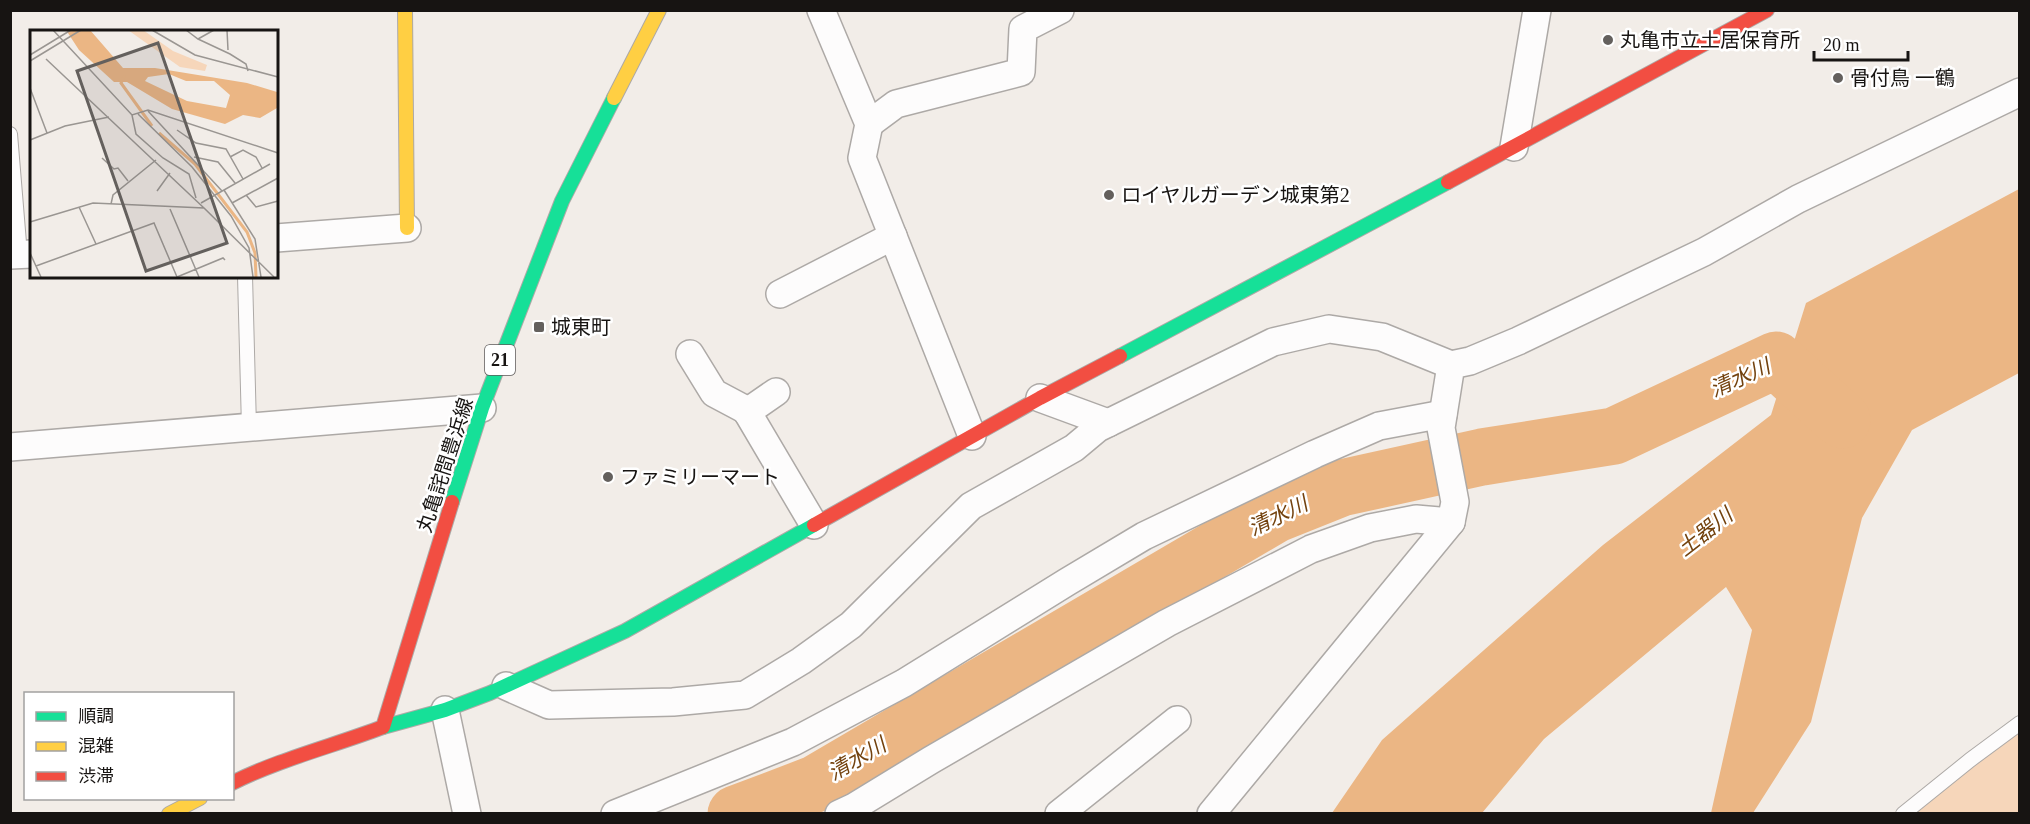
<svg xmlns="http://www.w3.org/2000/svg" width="2030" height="824" viewBox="0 0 2030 824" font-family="'Times New Roman','Noto Sans JP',serif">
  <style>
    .green { fill: #f6d6ba }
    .water { fill: #ebb684 }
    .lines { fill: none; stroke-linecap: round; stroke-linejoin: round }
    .river { stroke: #ebb684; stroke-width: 57 }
    .lane-casing { stroke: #ada9a6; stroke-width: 16 }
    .street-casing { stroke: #ada9a6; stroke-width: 30 }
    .fast-casing { stroke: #ada9a6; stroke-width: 16 }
    .slow-casing { stroke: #ada9a6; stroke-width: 16 }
    .jam-casing { stroke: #ada9a6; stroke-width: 16 }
    .lane { stroke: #fdfcfc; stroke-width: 14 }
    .street { stroke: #fdfcfc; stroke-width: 27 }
    .fast { stroke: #16e098; stroke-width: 14 }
    .slow { stroke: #ffcf43; stroke-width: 14 }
    .jam { stroke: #f24e42; stroke-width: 14 }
    .poi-dot { fill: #64605d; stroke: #fff; stroke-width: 2 }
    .labels { text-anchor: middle; stroke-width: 5; stroke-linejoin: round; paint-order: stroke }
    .shield { fill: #fff; stroke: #5d5a59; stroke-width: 1.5 }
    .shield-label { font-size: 18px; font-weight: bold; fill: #171412 }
    .poi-label { font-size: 20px; fill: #171412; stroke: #fff; text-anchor: start }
    .street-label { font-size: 20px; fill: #171412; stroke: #fff }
    .water-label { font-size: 21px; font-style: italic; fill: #73420e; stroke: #fff }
    .inset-river { fill: none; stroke: #ebb684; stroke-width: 3 }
    .inset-road { fill: none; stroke: #9a9692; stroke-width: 1.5 }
    .view { fill: #64605d; fill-opacity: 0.15; stroke: #64605d; stroke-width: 3 }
    .inset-edge { fill: none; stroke: #171412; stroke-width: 3 }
  </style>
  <rect width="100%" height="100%" fill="#f2ede8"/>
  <polygon class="green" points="2019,723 2019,813 1903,814"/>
  <polygon class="water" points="2019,189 2019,373 1912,430 1862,518 1811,722 1753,813 1711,813 1752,630 1726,587 1544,739 1482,813 1332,813 1382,740 1603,545 1771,415 1806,303"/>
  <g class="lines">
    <polyline class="river" points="736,814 815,784 1276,514 1341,488 1482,457 1614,436 1776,360 1842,420"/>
    <g class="lane-casing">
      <g id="lane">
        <polyline points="10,134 20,255"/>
        <polyline points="245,276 249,427"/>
        <polyline points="1903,814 1970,760 2020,723"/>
      </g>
    </g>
    <g class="street-casing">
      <g id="street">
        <polyline points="821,10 869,124 862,158 972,436"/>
        <polyline points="869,124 896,104 1021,72 1023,29 1060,10"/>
        <polyline points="1514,147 1537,10"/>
        <polyline points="276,238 407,228"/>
        <polyline points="10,255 32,254"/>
        <polyline points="780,294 893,236"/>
        <polyline points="690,354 714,393 746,410 814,525"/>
        <polyline points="1040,398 1108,423"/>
        <polyline points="747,412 776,392"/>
        <polyline points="10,447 482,408"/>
        <polyline points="506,686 549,705 673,702 745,695 801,661 851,625 971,506 1074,448 1098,428 1273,342 1329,329 1382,337 1451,365"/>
        <polyline points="445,710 467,814"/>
        <polyline points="615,814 793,742 904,683 1067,582 1144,536 1315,454 1379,426 1443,414"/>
        <polyline points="839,814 854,807 931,760 1167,623 1311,549 1370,528 1416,519 1451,522"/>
        <polyline points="1059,814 1177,720"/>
        <polyline points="1211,814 1451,522 1455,502 1441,428 1451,365 1470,361 1518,341 1704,252 1798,199 2020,92"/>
      </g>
    </g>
    <g class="fast-casing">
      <g id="fast">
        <polyline points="1120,356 1448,182"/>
        <polyline points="452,502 482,408 562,201 614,98"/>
        <polyline points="383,727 445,710 490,693 625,631 814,525"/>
      </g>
    </g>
    <g class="slow-casing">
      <g id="slow">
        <polyline points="405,10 407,228"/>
        <polyline points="614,98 659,10"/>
        <polyline points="169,814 200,798"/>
      </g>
    </g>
    <g class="jam-casing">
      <g id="jam">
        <polyline points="1448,182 1767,10"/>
        <polyline points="814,525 1040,398 1120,356"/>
        <path d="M232 783C280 759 333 746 383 727L452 502"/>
      </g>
    </g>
    <use href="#lane" class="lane"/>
    <use href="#street" class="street"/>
    <use href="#fast" class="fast"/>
    <use href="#slow" class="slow"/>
    <use href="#jam" class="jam"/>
  </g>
  <g class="poi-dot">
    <circle cx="1608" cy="40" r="6"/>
    <circle cx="1838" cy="78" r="6"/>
    <circle cx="1109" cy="195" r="6"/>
    <rect x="533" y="321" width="12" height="12" rx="3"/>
    <circle cx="608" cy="477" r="6"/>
  </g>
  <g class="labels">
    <rect class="shield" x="485" y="345" width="30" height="30" rx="4.5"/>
    <g class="shield-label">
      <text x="500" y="366">21</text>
    </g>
    <g class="poi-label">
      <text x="1620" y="47">丸亀市立土居保育所</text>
      <text x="1850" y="85">骨付鳥 一鶴</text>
      <text x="1121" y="202">ロイヤルガーデン城東第2</text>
      <text x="551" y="334">城東町</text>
      <text x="620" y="484">ファミリーマート</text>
    </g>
    <g class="street-label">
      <text transform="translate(445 465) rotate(-72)" y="7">丸亀詫間豊浜線</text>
    </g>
    <g class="water-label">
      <text transform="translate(1740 378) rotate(-24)" y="7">清水川</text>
      <text transform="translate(1278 516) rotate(-26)" y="7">清水川</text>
      <text transform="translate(1705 532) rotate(-38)" y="7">土器川</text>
      <text transform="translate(857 759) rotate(-30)" y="7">清水川</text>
    </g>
  </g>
  <g transform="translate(30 30)">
    <rect width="248" height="248" fill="#f2ede8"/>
    <path d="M98 0H113L143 21 177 35 175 41 150 37Z" fill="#f6d6ba"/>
    <path d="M36 0H60L93 38H125L217 53 247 62V78L230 88 213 85 195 94 142 79 97 52H84L49 20ZM139 44 156 51H184L200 65 196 78 157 71 115 51 118 47Z" fill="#ebb684" fill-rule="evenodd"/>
    <path class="inset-river" d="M95 45 91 53 122 96M129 103 165 134 217 202 225 223 226 247"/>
    <path class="inset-road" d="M23 0 102 85 118 80 248 123M122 0 165 25 248 47M156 0 168 9 184 0M197 0 198 20M168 9 200 24 216 34 218 41M0 25 41 0M16 29 174 178M0 31 51 0M0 58 17 103M118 81 192 161M108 84 162 137 201 186 219 218 223 247M102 85 106 104 133 128 159 144 166 168M147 100 166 113 196 119 213 149M0 110 35 96 79 87M164 127 188 132 205 153M200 127 213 120 226 127 232 138M72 128 84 139 88 138 98 151M194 160 225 209 231 247M127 161 140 143M216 165 226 177 248 171M171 173 240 134M202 173 248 148M81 174 83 165 126 130M49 177 66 214M140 179 169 247M0 192 63 173 174 178 244 247M0 223 11 247M6 236 124 193 147 247M147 247 193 228 195 230"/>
    <path class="view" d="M128 13 197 213 116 241 47 41Z"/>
    <rect width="248" height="248" class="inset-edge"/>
  </g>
  <rect width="2030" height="824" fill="none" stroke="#171412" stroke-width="24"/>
  <rect x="24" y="692" width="210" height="108" fill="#ffffff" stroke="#a2a1a0" stroke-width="1.5"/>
  <rect x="36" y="712" width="30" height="9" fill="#16e098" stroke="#a2a1a0" stroke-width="1.5"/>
  <text x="78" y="722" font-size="18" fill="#171412">順調</text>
  <rect x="36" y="742" width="30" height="9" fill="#ffcf43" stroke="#a2a1a0" stroke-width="1.5"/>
  <text x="78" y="752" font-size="18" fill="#171412">混雑</text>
  <rect x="36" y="772" width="30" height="9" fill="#f24e42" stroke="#a2a1a0" stroke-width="1.5"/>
  <text x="78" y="782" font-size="18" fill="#171412">渋滞</text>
  <path d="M1814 51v9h94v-9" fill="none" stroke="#171412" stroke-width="3"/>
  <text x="1823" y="51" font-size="18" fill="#171412" stroke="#ffffff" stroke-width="4.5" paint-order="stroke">20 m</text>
</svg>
